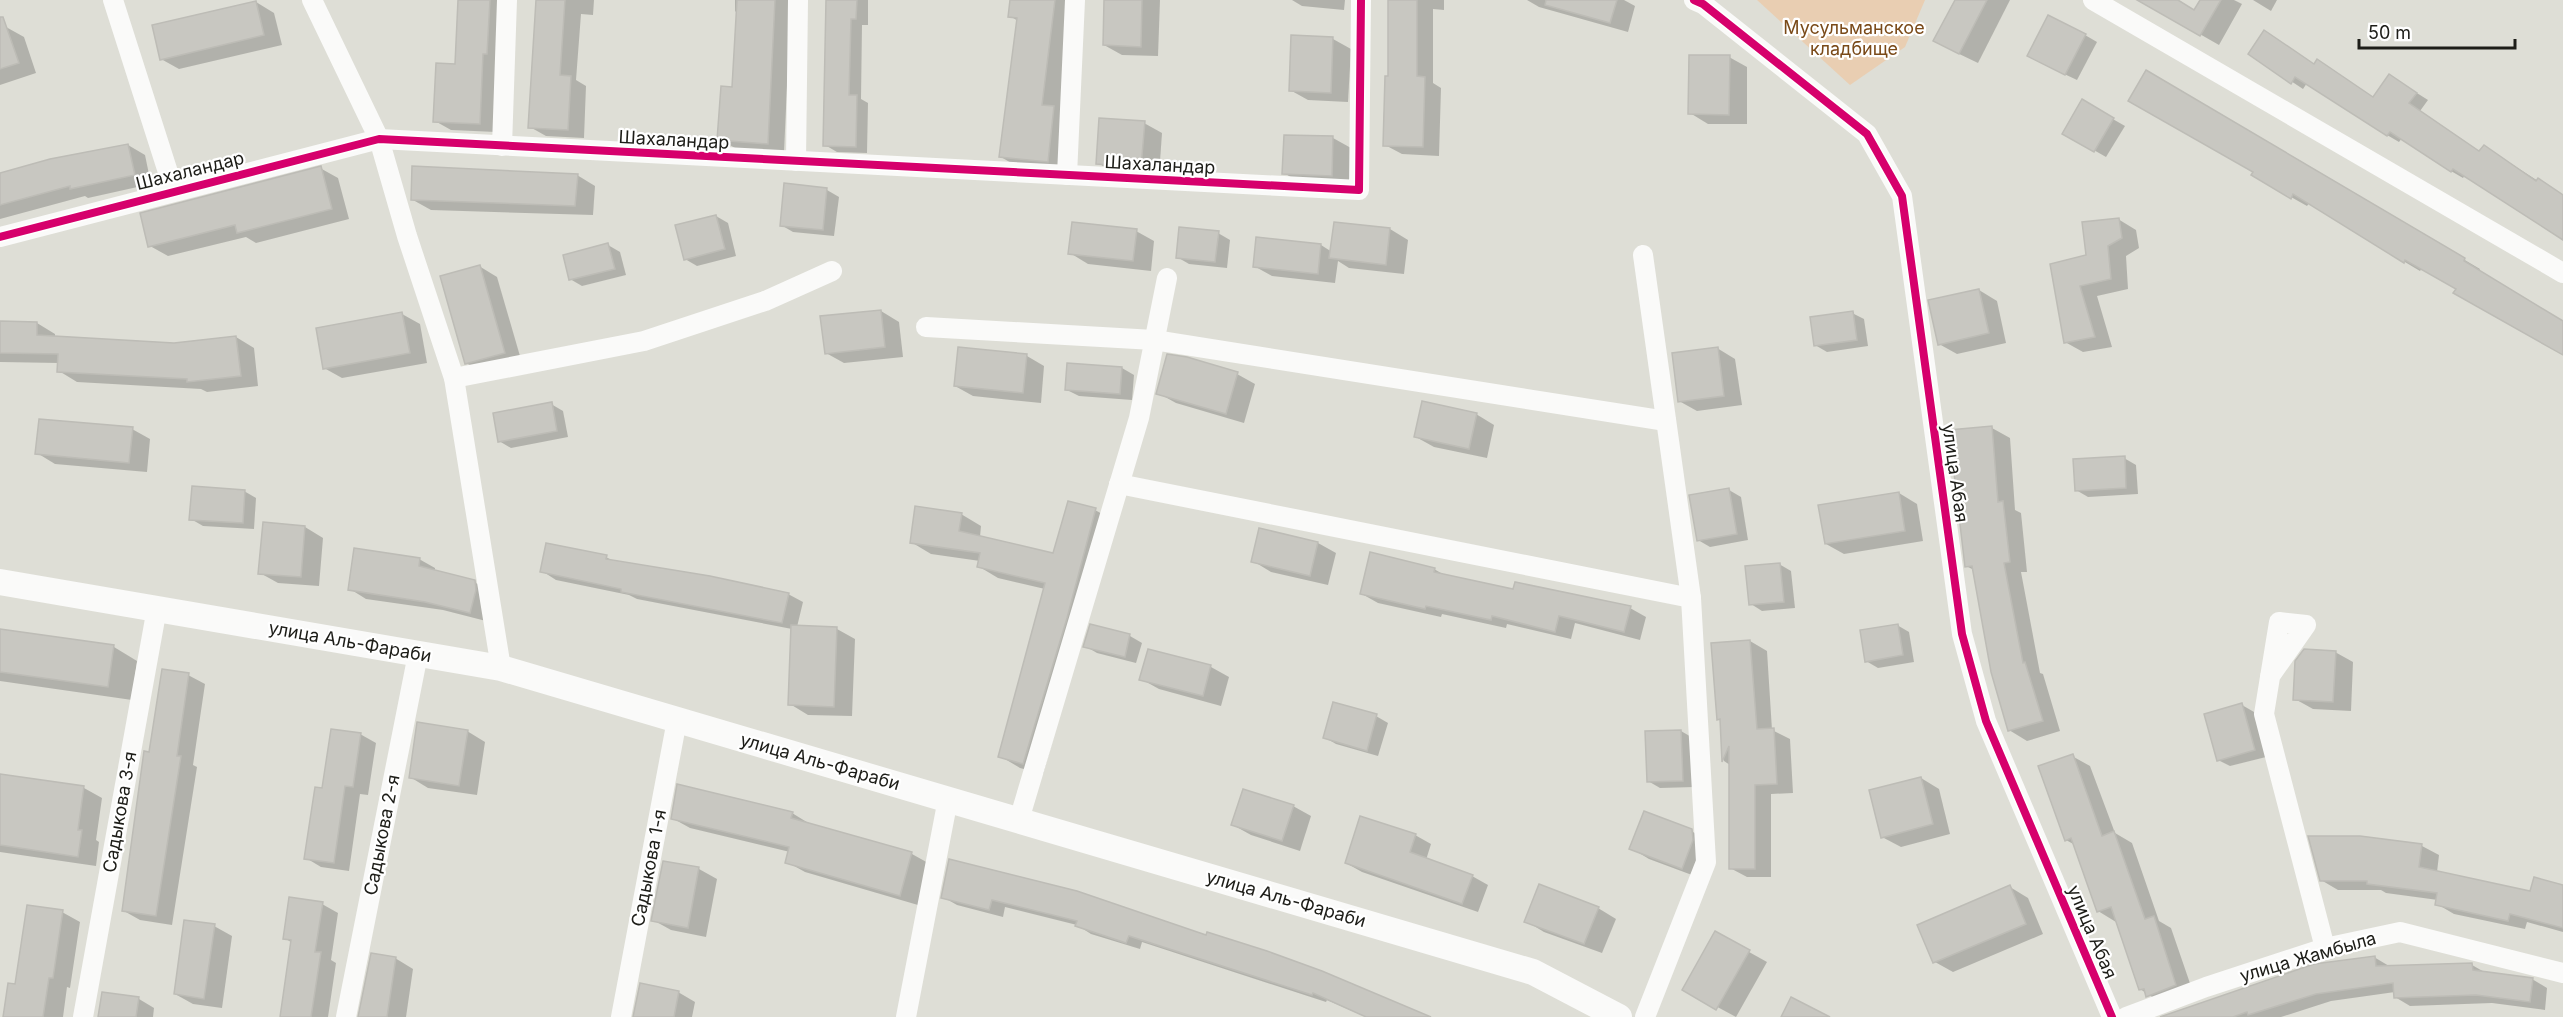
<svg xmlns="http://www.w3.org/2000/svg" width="2563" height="1017" viewBox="0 0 2563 1017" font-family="Inter,sans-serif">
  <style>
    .green { fill: #e9ceb2 }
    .shadow { fill: #0003 }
    .building { fill: #c8c7c1; stroke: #bdbcb6; stroke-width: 1.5 }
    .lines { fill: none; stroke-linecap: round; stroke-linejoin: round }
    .minor { stroke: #fafaf9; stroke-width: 20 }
    .major { stroke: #fafaf9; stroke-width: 26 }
    .cycleway-casing { stroke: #fff; stroke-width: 11 }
    .cycleway { stroke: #d6006c; stroke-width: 8 }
    .labels { text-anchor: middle; stroke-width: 4.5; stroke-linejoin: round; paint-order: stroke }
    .park-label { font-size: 18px; fill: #7a4a19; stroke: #fff }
    .street-label { font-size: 18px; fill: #1d1d18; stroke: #fff }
  </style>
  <rect width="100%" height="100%" fill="#deded6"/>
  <polygon class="green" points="1757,0 1925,0 1905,47 1850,85"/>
  <g class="shadow">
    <polygon points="459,0 503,0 496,132 451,130 435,121 456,66"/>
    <polygon points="537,0 594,0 593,15 581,14 576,80 586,86 584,138 546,136 530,127"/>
    <polygon points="735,0 791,0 784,152 735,148 719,139 734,89 737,13 735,11"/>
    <polygon points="828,0 868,0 868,25 862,25 861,99 868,103 867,153 837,152 825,145"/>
    <polygon points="1012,0 1074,0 1066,171 1018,167 1001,157 1018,21 1010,16"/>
    <polygon points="1106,0 1160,0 1158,56 1122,55 1104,45"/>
    <polygon points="1292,0 1345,0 1344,10 1302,6"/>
    <polygon points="1388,0 1444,0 1444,10 1433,9 1433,83 1441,88 1439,156 1402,154 1385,145 1390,77"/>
    <polygon points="1527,0 1624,0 1635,6 1628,32 1539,7"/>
    <polygon points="1956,0 2010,0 1978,63 1953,51"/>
    <polygon points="2140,0 2176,0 2195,12 2202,0 2234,0 2242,4 2219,45"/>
    <polygon points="2253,0 2277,0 2271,11"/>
    <polygon points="256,2 274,13 282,45 179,69 161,59"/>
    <polygon points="6,27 24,37 36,73 0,85 0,29"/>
    <polygon points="2085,35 2097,42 2077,80 2041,63"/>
    <polygon points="1333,39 1351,49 1348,102 1308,100 1290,90"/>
    <polygon points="2250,54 2315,65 2374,98 2401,83 2428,100 2420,111 2480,152 2496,154 2563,197 2563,238 2465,175 2463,178 2451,171 2402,138 2399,142 2387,135 2307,83 2303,89"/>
    <polygon points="1729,57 1747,67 1747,124 1708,124 1690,113"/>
    <polygon points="2147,72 2480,269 2479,271 2563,322 2563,355 2458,289 2422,268 2420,271 2353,231 2354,229 2310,202 2307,206 2291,197 2255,171"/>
    <polygon points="2083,102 2125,126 2106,157 2064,133"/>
    <polygon points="1144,123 1162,133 1159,176 1116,174 1098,163"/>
    <polygon points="1333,138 1351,148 1350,186 1302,184 1284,173"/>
    <polygon points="128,145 145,155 151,184 88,198 85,196 0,219 0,174"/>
    <polygon points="320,168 338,178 349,219 256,243 246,237 168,256 150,246"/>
    <polygon points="577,175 595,186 593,215 431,210 413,200"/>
    <polygon points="827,190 839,197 834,236 793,232 781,225"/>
    <polygon points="716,216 728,223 736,256 697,266 685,259"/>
    <polygon points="2118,219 2136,230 2139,248 2126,256 2128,289 2097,296 2112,347 2083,352 2065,342 2088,256"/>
    <polygon points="1390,229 1408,240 1404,274 1349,268 1338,261 1335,283 1272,276 1254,266 1321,245 1332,252"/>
    <polygon points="1136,231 1154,241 1151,271 1088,264 1070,253"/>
    <polygon points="1218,233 1230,240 1227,268 1189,264 1177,257"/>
    <polygon points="608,245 620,252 626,275 582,286 570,279"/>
    <polygon points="479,266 497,277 522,363 485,373 466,363"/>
    <polygon points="1979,290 1997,301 2006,343 1957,354 1939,344"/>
    <polygon points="881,311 899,322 903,357 844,363 826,353"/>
    <polygon points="1852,313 1864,319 1868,346 1827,352 1815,345"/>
    <polygon points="402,314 420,324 427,363 342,378 324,368"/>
    <polygon points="0,323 37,323 55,334 55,338 174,344 236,337 254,348 258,386 207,392 201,389 77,382 59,371 59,363 0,362"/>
    <polygon points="1717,348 1735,359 1742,405 1697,411 1679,401"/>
    <polygon points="1027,356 1044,366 1041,403 973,396 955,386"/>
    <polygon points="1187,359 1237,374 1255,384 1244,423 1176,403 1158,393"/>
    <polygon points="1122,368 1134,375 1132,400 1079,396 1067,390"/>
    <polygon points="551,404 563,411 568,437 511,448 499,441"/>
    <polygon points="1476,414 1494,425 1487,458 1434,447 1416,437"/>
    <polygon points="1992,428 2010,438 2015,510 2021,513 2027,572 2021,572 2040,673 2043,674 2060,731 2027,741 2009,730 1974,570 1966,566"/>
    <polygon points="132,429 150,439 147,472 55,464 37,453"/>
    <polygon points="2124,458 2136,465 2138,494 2088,497 2076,490"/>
    <polygon points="1729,490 1741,497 1748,540 1710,547 1698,540"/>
    <polygon points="244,491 256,498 254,529 203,526 191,519"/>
    <polygon points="1899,493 1917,504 1923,541 1844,554 1826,544"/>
    <polygon points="1095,510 1115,521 1043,774 1020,768 1000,756 1045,589 998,578 978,566 980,561 931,554 911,542 961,514 981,526 980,537 1054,555"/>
    <polygon points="305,527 323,538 319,586 278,583 260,573"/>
    <polygon points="1318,543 1336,553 1328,585 1271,572 1253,561"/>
    <polygon points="606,557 615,562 788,594 803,602 797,627 837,629 855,639 852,716 808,715 790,704 792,629 637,599 629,595 556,580 542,571"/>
    <polygon points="419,559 435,568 435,572 474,582 490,591 486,621 443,610 366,599 350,589"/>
    <polygon points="1779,564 1791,571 1795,608 1762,611 1751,604"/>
    <polygon points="1434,569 1446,576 1514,591 1582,599 1583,596 1630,608 1646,617 1640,640 1575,623 1571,639 1507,624 1506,628 1442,614 1441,617 1378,603 1362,594"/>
    <polygon points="1897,625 1909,632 1914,662 1878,668 1866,661"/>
    <polygon points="1091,626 1130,636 1142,643 1136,663 1097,653 1085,646"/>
    <polygon points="0,630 114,647 137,661 132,700 0,681"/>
    <polygon points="1750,641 1767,651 1772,730 1790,739 1793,793 1771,794 1771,877 1747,877 1730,868 1730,765 1724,761 1722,721 1718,719"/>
    <polygon points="1149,651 1211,667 1229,677 1221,706 1159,689 1141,679"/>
    <polygon points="2335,652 2353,662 2351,711 2313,709 2295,699"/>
    <polygon points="188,675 205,684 193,765 197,767 172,925 140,920 124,911 151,754"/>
    <polygon points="2242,705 2254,712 2266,757 2230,766 2218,760"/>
    <polygon points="1376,716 1388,723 1378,756 1336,744 1324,737"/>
    <polygon points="467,731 485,742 477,795 428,788 410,777"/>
    <polygon points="1681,731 1693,738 1695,787 1660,788 1648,781"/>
    <polygon points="360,734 376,743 368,795 360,794 349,871 321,867 306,858 323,790"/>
    <polygon points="2072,756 2090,766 2115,833 2132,843 2159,921 2171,928 2194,995 2166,1006 2140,989 2116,922 2098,911 2075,845 2066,840"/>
    <polygon points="0,775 84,788 102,798 96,840 99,842 96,866 0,852"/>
    <polygon points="1921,778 1939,789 1950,834 1901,847 1882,837"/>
    <polygon points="1293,806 1311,816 1300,851 1251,835 1233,825"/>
    <polygon points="792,813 810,824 912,854 930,864 918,905 805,872 787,862 790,852 690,828 672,818"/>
    <polygon points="1691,831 1710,841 1700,878 1649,859 1631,848"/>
    <polygon points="1415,835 1431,844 1426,860 1472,876 1488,885 1478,912 1362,872 1346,863"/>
    <polygon points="2360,837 2422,846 2439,855 2437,872 2531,893 2563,887 2563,932 2527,922 2525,929 2454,914 2437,904 2438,900 2386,893 2381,890 2338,890 2321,880"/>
    <polygon points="950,861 1426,1017 1366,1017 1327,1000 1326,1002 1142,942 1140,949 1091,934 1077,925 1005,907 1003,917 957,905 943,897"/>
    <polygon points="664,862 699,869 717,879 706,937 671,930 653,920"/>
    <polygon points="2010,887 2028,898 2043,934 1953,972 1935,962"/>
    <polygon points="322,904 338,913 331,960 336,963 328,1017 283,1017 292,943 285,938"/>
    <polygon points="1598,908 1616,919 1602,953 1544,932 1526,921"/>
    <polygon points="62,912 80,922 70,988 67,987 63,1017 4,1017 17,986"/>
    <polygon points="214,926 232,936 222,1008 193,1004 175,994"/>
    <polygon points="1715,933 1767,962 1736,1017 1684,989"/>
    <polygon points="2374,957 2389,966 2472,965 2486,973 2532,979 2547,988 2545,1010 2492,1003 2410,1006 2395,997 2395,992 2331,1001 2281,1017 2165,1017"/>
    <polygon points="395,958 413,969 406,1017 360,1017"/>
    <polygon points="678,992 695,1002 692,1017 635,1017"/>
    <polygon points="139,999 154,1008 153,1017 99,1017"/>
  </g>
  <g class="building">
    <polygon points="458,0 490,0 487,54 483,54 480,124 433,122 436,63 455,64"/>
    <polygon points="536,0 565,0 560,75 571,76 568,130 528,128"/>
    <polygon points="737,0 775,0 768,144 717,140 721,86 732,87"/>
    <polygon points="826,0 857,0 856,19 851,19 849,95 857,95 856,147 823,146"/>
    <polygon points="1010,0 1055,0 1042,105 1054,106 1048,162 999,157 1017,18 1008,17"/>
    <polygon points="1104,0 1142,0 1141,47 1103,45"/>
    <polygon points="1388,0 1417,0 1417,76 1425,77 1423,147 1383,146 1385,76 1388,76"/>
    <polygon points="1546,0 1617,0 1610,23 1545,5"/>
    <polygon points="1955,0 1987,0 1959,54 1933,41"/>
    <polygon points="2137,0 2178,0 2194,10 2200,0 2221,0 2200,36"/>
    <polygon points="256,1 264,35 160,60 152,25"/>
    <polygon points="2048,15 2086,34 2065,75 2027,56"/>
    <polygon points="0,17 3,17 19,63 0,69"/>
    <polygon points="2264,30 2314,64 2317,59 2373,97 2389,74 2417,93 2409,103 2479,151 2484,145 2536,181 2538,178 2563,195 2563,240 2453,169 2451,172 2390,132 2387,136 2295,77 2291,84 2248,54"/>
    <polygon points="1291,35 1333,37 1331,93 1289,91"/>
    <polygon points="1689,55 1730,55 1729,115 1688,114"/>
    <polygon points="2146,70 2465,258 2464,261 2563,321 2563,355 2453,293 2456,289 2405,260 2404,263 2293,194 2291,199 2251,175 2253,172 2128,101"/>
    <polygon points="2082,99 2114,118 2094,152 2062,134"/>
    <polygon points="1099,118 1145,121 1141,167 1096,164"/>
    <polygon points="1284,135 1333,136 1332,176 1282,174"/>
    <polygon points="128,144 135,175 70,189 70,186 0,205 0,173 50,159"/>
    <polygon points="321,166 332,209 237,233 235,225 148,247 140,213"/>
    <polygon points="412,166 578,174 575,206 411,200"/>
    <polygon points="784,183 827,188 823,230 780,226"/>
    <polygon points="716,215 725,249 684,260 675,225"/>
    <polygon points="2119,218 2122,238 2108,246 2111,279 2080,286 2095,337 2064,343 2050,264 2086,255 2082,222"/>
    <polygon points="1072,222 1137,229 1133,261 1068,254"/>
    <polygon points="1334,222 1390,228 1386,265 1329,258"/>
    <polygon points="1179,227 1219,231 1215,262 1176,258"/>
    <polygon points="1256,237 1321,244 1318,274 1253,267"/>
    <polygon points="608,243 615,269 569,280 563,255"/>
    <polygon points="480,265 505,353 465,364 440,276"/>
    <polygon points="1979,289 1989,333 1938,345 1928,300"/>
    <polygon points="881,310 885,347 825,354 820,316"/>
    <polygon points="1853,311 1857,340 1814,346 1810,317"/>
    <polygon points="402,312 410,353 323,369 316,328"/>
    <polygon points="0,321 37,322 37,335 174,343 236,336 241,376 187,382 187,379 57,372 58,354 0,353"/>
    <polygon points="958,347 1027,354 1023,393 954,386"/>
    <polygon points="1718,347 1724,396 1678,402 1672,353"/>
    <polygon points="1167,354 1187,357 1238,372 1226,414 1156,394"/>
    <polygon points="1067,363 1122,367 1120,394 1065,390"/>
    <polygon points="1422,401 1477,413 1469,449 1414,437"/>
    <polygon points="552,402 557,431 498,442 493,413"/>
    <polygon points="39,419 133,427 129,463 35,454"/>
    <polygon points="1992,426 1998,502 2003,501 2010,562 2004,563 2023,663 2025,662 2043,721 2008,731 1991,672 1972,566 1965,567 1949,430"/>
    <polygon points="2125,456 2126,488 2075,491 2073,459"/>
    <polygon points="192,486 245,490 243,523 189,520"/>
    <polygon points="1729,488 1737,534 1697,541 1689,495"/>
    <polygon points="1899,492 1905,531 1825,544 1818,505"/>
    <polygon points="1068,501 1096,508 1067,618 1023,764 998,757 1045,583 977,567 980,553 910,543 915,506 962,513 959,531 1053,553"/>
    <polygon points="263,522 305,526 301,577 258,574"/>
    <polygon points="1259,528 1318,542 1310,576 1251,562"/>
    <polygon points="546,543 607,555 606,559 710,576 789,593 782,623 621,592 621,589 540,572"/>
    <polygon points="354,548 420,558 419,566 475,580 476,590 470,613 425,602 348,590"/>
    <polygon points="1370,552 1435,568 1434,572 1513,589 1515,582 1631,606 1624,632 1559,616 1555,632 1492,616 1491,620 1426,606 1425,609 1360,594"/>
    <polygon points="1780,563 1784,602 1749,605 1745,566"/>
    <polygon points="1090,624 1130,634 1125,657 1083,647"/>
    <polygon points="1898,624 1903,655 1865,662 1860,630"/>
    <polygon points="791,625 837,627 834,707 788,705"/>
    <polygon points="0,629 114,645 108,687 0,672"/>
    <polygon points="1750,640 1757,729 1774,728 1777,784 1755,785 1755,869 1729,869 1729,746 1722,762 1720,719 1717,720 1711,643"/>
    <polygon points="1148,649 1211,665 1203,696 1139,680"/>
    <polygon points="2304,649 2336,651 2333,702 2293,700 2295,661"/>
    <polygon points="162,669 189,673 177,756 181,756 156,916 122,911 144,751 149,752"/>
    <polygon points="1333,702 1377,714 1367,751 1323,738"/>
    <polygon points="2242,703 2255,750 2217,761 2204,714"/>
    <polygon points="417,722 468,730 459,786 409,778"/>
    <polygon points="331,729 361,733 353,787 345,786 334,863 304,859 315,787 322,788"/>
    <polygon points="1681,730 1683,781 1647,782 1645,731"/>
    <polygon points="2073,754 2102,836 2114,831 2145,919 2154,916 2176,985 2146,997 2144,989 2139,990 2111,907 2097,912 2071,838 2065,841 2038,766"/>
    <polygon points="0,774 84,786 78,830 82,830 78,857 0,845"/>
    <polygon points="1921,777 1933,824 1881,838 1869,790"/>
    <polygon points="677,784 793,812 791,818 912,852 900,896 785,863 789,847 671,819"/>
    <polygon points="1243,789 1294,805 1282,841 1231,825"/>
    <polygon points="1644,811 1692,829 1693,840 1682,869 1629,849"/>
    <polygon points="1360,816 1416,834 1410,852 1473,875 1462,904 1345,863"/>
    <polygon points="2308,836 2360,836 2422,844 2419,867 2530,891 2534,877 2563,885 2563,928 2510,914 2508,921 2435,905 2437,893 2367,884 2367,881 2320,881"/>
    <polygon points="949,859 1077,891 1206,935 1207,932 1267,951 1322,971 1431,1017 1366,1017 1313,993 1312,995 1129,936 1126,943 1075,926 1077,921 992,900 989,910 941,898"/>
    <polygon points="663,861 699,867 688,928 651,921"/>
    <polygon points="1539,884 1599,907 1584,944 1524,922"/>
    <polygon points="2010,885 2026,924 1933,963 1917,925"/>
    <polygon points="289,897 323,902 315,952 321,952 311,1017 280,1017 291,940 283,939"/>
    <polygon points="27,905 63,910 53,978 49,978 43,1017 3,1017 8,983 15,984"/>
    <polygon points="184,920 215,924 204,999 174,994"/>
    <polygon points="1715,931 1750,950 1716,1010 1682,990"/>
    <polygon points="371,953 396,957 387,1017 358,1017"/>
    <polygon points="2375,956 2376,966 2472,963 2473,970 2533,978 2530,1002 2476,995 2394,998 2393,983 2316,994 2248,1015 2247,1012 2233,1017 2160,1017 2314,964"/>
    <polygon points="640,983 679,991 674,1017 633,1017"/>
    <polygon points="102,992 139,997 136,1017 98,1017"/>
    <polygon points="1791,997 1830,1017 1781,1017"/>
  </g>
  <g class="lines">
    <g class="minor">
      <polyline points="113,0 174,191"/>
      <polyline points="312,0 379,139 407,236 454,378 501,668"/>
      <polyline points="1694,0 1703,4 1867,134 1902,196 1962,634 1986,721 2112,1017"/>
      <polyline points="2093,0 2563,273"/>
      <polyline points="502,146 507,0"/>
      <polyline points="796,161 798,0"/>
      <polyline points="1067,175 1075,0"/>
      <polyline points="0,237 379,139 1359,190 1361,0"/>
      <polyline points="1643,255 1691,598 1706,862 1645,1017"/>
      <polyline points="926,327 1154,340 1666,421"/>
      <polyline points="454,378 644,341 765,301 832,271"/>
      <polyline points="1119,484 1691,598"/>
      <polyline points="2270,676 2306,625 2279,622 2264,714 2325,948"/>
      <polyline points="1019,820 1139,418 1167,278"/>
      <polyline points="83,1017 157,608"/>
      <polyline points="346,1017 418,654"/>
      <polyline points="621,1017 677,720"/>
      <polyline points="906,1017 948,799"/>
      <polyline points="2126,1017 2206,987 2325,948 2400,932 2563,973"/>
    </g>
    <polyline class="major" points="0,582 501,668 1533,972 1619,1017"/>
    <g class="cycleway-casing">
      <g id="cycleway">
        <polyline points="1694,0 1703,4 1867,134 1902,196 1962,634 1986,721 2112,1017"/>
        <polyline points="0,237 379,139 1359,190 1361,0"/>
      </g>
    </g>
    <use href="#cycleway" class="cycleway"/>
  </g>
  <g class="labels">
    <g class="park-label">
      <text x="1854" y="34">Мусульманское<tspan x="1854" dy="21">кладбище</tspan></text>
    </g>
    <g class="street-label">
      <text transform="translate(674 140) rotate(3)" y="6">Шахаландар</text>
      <text transform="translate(1160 165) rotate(3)" y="6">Шахаландар</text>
      <text transform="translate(190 171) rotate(-14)" y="6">Шахаландар</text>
      <text transform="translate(1955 473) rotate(82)" y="6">улица Абая</text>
      <text transform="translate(350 642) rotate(10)" y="6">улица Аль-Фараби</text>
      <text transform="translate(820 762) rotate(16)" y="6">улица Аль-Фараби</text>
      <text transform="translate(120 812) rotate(-80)" y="6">Садыкова 3-я</text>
      <text transform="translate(382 835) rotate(-79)" y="6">Садыкова 2-я</text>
      <text transform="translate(649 868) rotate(-79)" y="6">Садыкова 1-я</text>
      <text transform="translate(1286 899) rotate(16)" y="6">улица Аль-Фараби</text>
      <text transform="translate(2092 932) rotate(67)" y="6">улица Абая</text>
      <text transform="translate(2308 957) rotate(-16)" y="6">улица Жамбыла</text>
    </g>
  </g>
  <path d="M2359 39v9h156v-9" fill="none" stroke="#1d1d18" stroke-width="3"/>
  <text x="2368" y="39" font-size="18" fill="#1d1d18" stroke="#ffffff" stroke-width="4.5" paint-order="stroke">50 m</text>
</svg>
